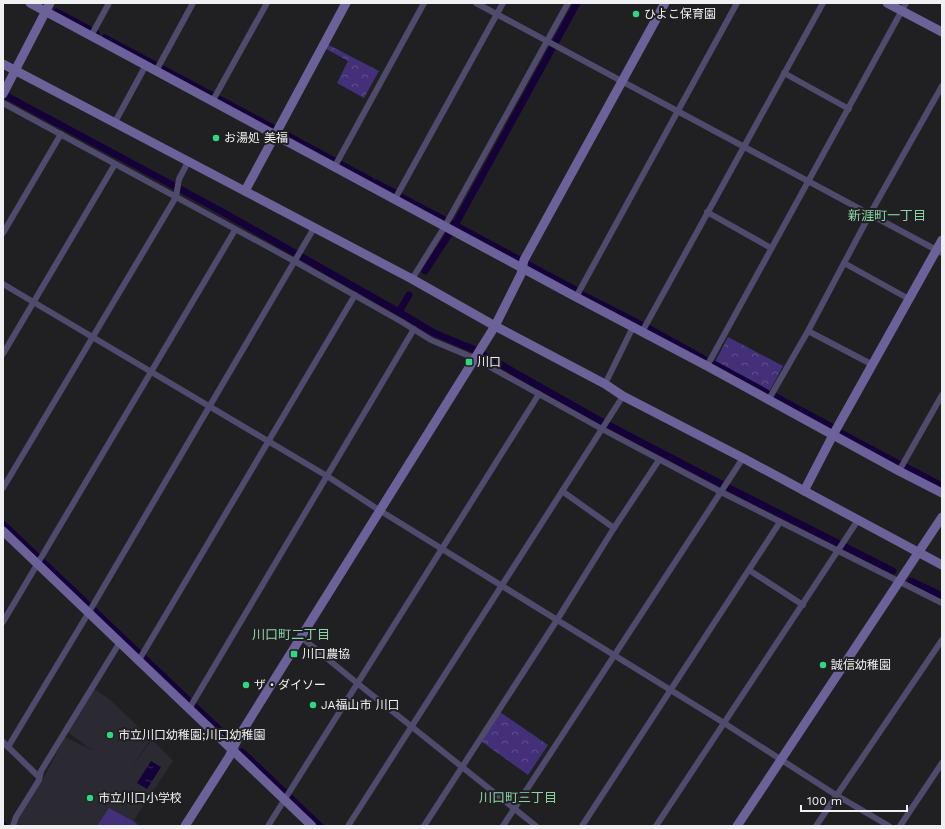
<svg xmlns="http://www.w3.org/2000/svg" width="945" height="829" viewBox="0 0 945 829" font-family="'Work Sans','Noto Sans JP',sans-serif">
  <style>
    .built { fill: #2b2a32 }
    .forest { fill: url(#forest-crowns) }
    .pitch { fill: #433079 }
    .water { fill: url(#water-ripples) }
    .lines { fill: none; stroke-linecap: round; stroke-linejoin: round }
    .canal { stroke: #16003a; stroke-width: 7 }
    .street { stroke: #504a6d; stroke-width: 6 }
    .secondary { stroke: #6c6199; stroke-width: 9 }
    .poi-dot { fill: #2ed883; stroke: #202023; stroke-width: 1.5 }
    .labels { text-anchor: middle; stroke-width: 4; stroke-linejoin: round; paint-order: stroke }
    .poi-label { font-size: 12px; fill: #f0f0f2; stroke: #202023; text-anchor: start }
    .neighbourhood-label { font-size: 13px; fill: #8ad4a4; stroke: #202023 }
  </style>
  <defs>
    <pattern id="forest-crowns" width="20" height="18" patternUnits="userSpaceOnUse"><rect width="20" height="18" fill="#433079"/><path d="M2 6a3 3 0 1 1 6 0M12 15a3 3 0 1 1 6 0" fill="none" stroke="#5e4e8c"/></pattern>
    <pattern id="water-ripples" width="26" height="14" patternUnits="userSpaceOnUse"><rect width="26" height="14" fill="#16003a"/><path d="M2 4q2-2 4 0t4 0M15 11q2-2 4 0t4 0" fill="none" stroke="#382657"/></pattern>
  </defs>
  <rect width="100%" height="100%" fill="#202023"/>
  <polygon class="built" points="94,689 109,699 151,739 130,769 152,740 173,761 134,820 140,826 17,826 18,818 44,777 65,737 93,751 68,732"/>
  <g class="forest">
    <polygon points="325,43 379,71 364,98 337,83 348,61 323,47"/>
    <polygon points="728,337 783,366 769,392 715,362"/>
    <polygon points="497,710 548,745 528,775 478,739"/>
  </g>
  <polygon class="pitch" points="109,808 133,821 138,826 97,826"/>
  <polygon class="water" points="151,761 161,767 147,789 137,783"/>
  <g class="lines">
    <g class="canal">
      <polyline points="57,12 96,33"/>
      <polyline points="105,38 370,180"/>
      <polyline points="3,94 219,210 399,312 434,333 473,349 599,420 731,489 893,571"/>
      <polyline points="376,183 395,193"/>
      <polyline points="401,197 443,219"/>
      <polyline points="453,224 518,259"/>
      <polyline points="527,264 574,289"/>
      <polyline points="425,271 455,225 577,3"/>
      <polyline points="583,295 640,324"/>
      <polyline points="399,312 409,295"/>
      <polyline points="648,328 704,359"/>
      <polyline points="714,364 767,393"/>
      <polyline points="776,397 832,427"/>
      <polyline points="841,433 899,464"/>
      <polyline points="906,467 942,486"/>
      <polyline points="3,524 228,738"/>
      <polyline points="911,581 942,596"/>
      <polyline points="242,752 320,826"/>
      <polyline points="3,825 4,826"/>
    </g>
    <g class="street">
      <polyline points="476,3 942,253"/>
      <polyline points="91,36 109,3"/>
      <polyline points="156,71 193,3"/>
      <polyline points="784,73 849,109"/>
      <polyline points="212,102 267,3"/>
      <polyline points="3,103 296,262 402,322 431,340 474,358 602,429 721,492 942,603"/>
      <polyline points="115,122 146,65"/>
      <polyline points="335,166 424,3"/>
      <polyline points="395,199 503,3"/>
      <polyline points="707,212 771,248"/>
      <polyline points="3,233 61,134"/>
      <polyline points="844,263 909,299"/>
      <polyline points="412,279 445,226 568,3"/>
      <polyline points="3,284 327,476 379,510 724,723 836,795 889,826"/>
      <polyline points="576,297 737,3"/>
      <polyline points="808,331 873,365"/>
      <polyline points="642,332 823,3"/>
      <polyline points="3,354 115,164"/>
      <polyline points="707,366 906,3"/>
      <polyline points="605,384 633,327"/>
      <polyline points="769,399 808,331 870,214 942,86"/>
      <polyline points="899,471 942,395"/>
      <polyline points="3,488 176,197 179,179 188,162"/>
      <polyline points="562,491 614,528"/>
      <polyline points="749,570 803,605"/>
      <polyline points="3,622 235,230"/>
      <polyline points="301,637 357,683 536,826"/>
      <polyline points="139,660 355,295"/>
      <polyline points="189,709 414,329"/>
      <polyline points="3,742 39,777"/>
      <polyline points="8,747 89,612 314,228"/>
      <polyline points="13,826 16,817 39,780 41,771 120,642"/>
      <polyline points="268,826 539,394"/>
      <polyline points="348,826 623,396"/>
      <polyline points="424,826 557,620 614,528 659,460"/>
      <polyline points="503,826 743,458"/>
      <polyline points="582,826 780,522"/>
      <polyline points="656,826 858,520"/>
      <polyline points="816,826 942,640"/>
      <polyline points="900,826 942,763"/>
    </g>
    <g class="secondary">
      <polyline points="30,3 576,297 707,366 899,471 942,493"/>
      <polyline points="887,3 942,32"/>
      <polyline points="3,64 412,279 495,326 605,384 623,396 743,458 942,565"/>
      <polyline points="3,94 50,3"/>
      <polyline points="245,191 346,3"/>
      <polyline points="804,491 833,435 942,240"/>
      <polyline points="3,531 312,826"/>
      <polyline points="185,826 229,757 238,738 495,326 521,274 524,260 665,3"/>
      <polyline points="737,826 942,517"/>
    </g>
  </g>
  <g class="poi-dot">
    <circle cx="636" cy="14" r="4"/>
    <circle cx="216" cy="138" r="4"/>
    <rect x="465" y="358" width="8" height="8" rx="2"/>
    <rect x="290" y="650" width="8" height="8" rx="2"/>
    <circle cx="823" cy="665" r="4"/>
    <circle cx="246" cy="685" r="4"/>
    <circle cx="313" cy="705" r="4"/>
    <circle cx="110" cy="735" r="4"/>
    <circle cx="90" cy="798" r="4"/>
  </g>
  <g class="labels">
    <g class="poi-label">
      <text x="644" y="18">ひよこ保育園</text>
      <text x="224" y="142">お湯処 美福</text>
      <text x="477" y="366">川口</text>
      <text x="302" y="658">川口農協</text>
      <text x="831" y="669">誠信幼稚園</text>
      <text x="254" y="689">ザ・ダイソー</text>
      <text x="321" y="709">JA福山市 川口</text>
      <text x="118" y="739">市立川口幼稚園;川口幼稚園</text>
      <text x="98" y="802">市立川口小学校</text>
    </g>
    <g class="neighbourhood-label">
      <text x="887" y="220">新涯町一丁目</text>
      <text x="291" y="639">川口町二丁目</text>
      <text x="518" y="802">川口町三丁目</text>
    </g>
  </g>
  <rect width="945" height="829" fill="none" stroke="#f0f0f2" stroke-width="8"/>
  <path d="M801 805v6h106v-6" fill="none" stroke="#f0f0f2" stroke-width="2"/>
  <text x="807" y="805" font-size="12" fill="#f0f0f2" stroke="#202023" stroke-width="3" paint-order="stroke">100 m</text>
</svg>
